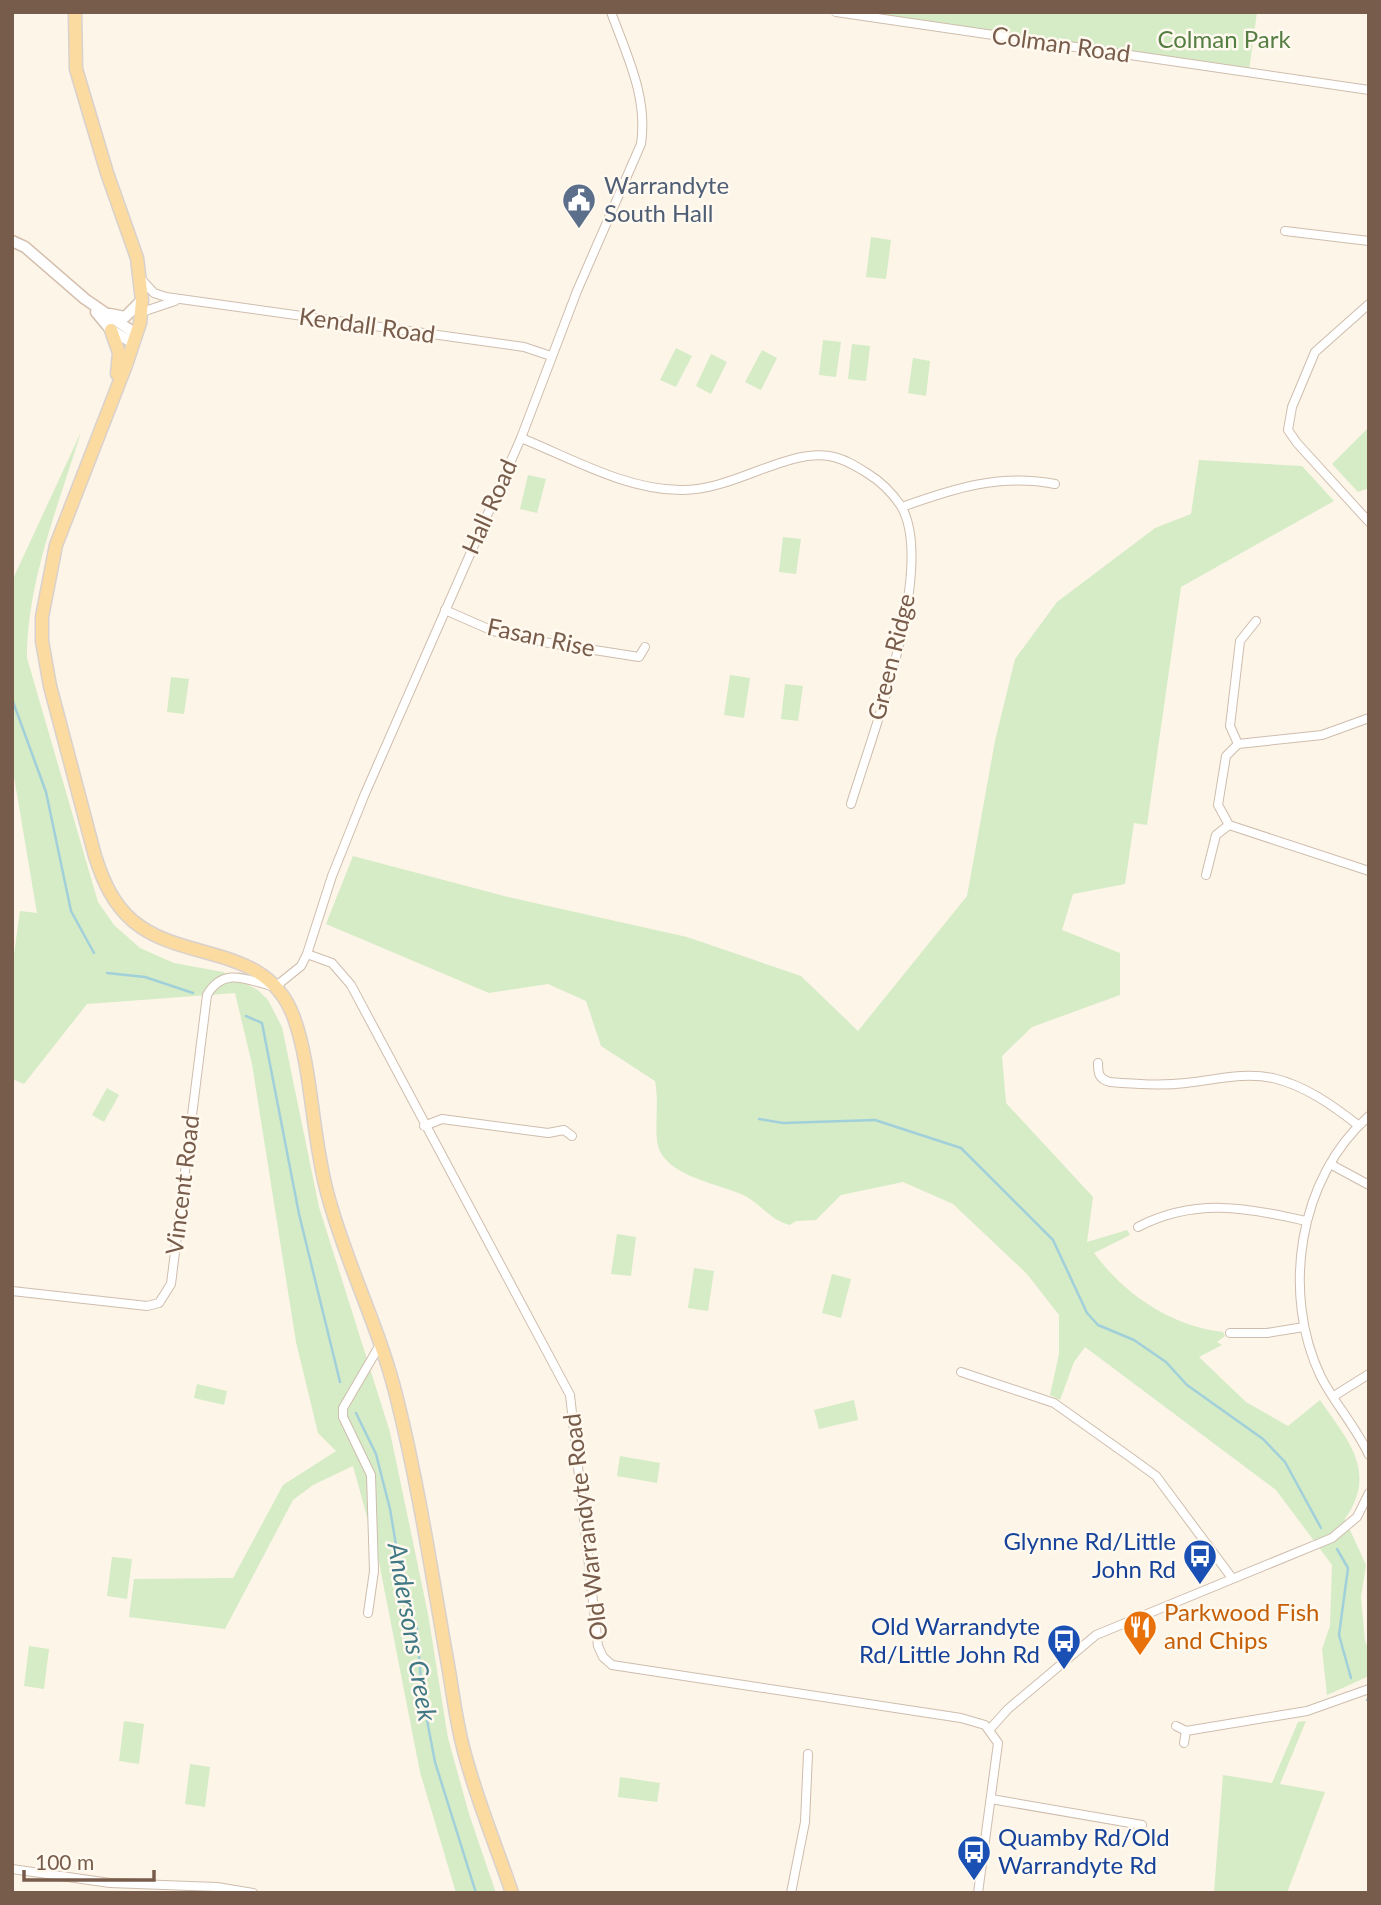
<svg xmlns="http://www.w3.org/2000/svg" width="1381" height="1905" viewBox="0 0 1381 1905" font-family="Lato,sans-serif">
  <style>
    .green { fill: #d5ecc6 }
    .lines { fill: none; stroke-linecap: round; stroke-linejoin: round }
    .stream { stroke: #a2d0da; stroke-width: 2.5 }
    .minor-casing { stroke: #cfbdad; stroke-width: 10 }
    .secondary-casing { stroke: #d5bfad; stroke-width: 13 }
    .primary-casing { stroke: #d9d1cd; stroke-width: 15 }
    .minor { stroke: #fff; stroke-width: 8 }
    .secondary { stroke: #fff; stroke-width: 10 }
    .primary { stroke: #fcdba0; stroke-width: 12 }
    .labels { text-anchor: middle; stroke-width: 5; stroke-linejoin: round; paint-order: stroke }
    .park-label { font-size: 24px; fill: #547e42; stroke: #fff9ef }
    .street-label { font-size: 24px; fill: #785c4b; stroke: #fff9ef }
    .service-label { font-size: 24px; fill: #4e5e75; stroke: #fff9ef; text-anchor: start }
    .transit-label { font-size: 24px; fill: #164399; stroke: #fff9ef; text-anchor: end }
    .food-label { font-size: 24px; fill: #c56008; stroke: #fff9ef; text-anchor: start }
    .water-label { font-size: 26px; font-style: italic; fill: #417885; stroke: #fff9ef }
  </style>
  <rect width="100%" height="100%" fill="#fdf5e8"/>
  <g class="green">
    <polygon points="867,12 1257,12 1249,71 867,15"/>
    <polygon points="871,237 891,240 886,279 866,277"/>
    <polygon points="823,340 841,342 836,377 819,375"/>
    <polygon points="852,344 870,346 866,381 848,379"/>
    <polygon points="676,348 692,356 676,387 660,380"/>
    <polygon points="762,350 777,358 761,390 745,382"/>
    <polygon points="711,354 727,362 711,394 696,386"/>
    <polygon points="913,358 930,361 926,396 908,393"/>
    <polygon points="1369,427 1369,488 1358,492 1332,464"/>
    <path d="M81 432C59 504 27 581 27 658L98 902 114 925 140 948 174 963 223 972 258 990 268 1000 282 1027 319 1207 390 1432 428 1614 448 1738 469 1814 496 1893H456L420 1772 378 1557 353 1466 313 1485 293 1500 225 1629 129 1617 134 1579 233 1578 283 1485 336 1451 318 1433 296 1342 252 1064 235 993 87 1004 24 1084 12 1079V969L20 911 37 913 12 765V581Z"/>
    <path d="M1199 460 1302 466 1334 501 1181 587 1147 825 1134 823 1125 884 1073 894 1062 930 1120 953V995L1032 1027 1002 1056 1006 1103 1093 1197 1087 1242 1127 1230 1130 1235 1094 1253C1125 1295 1171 1326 1223 1332L1225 1336 1217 1342 1222 1345 1199 1357 1246 1402 1288 1426 1320 1400C1348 1441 1378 1471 1345 1519L1366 1565 1361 1597 1365 1641 1369 1650V1676L1327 1695 1322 1649 1330 1626 1332 1565 1276 1490 1085 1347 1074 1362 1060 1400 1050 1395 1059 1354V1315L1027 1274 953 1204 903 1182 841 1195 816 1220 796 1221 790 1225C770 1221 760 1202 741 1194 716 1183 661 1175 657 1141 655 1121 659 1101 655 1081L601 1046 586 1001 548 984 489 993 326 924 353 856 508 897 687 937 801 976 858 1031 967 896 995 741 1015 659 1057 602 1155 528 1191 514Z"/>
    <polygon points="528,475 546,479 537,513 520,509"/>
    <polygon points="783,537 801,539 796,574 779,572"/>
    <polygon points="730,675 750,678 744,718 724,715"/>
    <polygon points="171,677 189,679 184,714 167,712"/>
    <polygon points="785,684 803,686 798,721 781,719"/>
    <polygon points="107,1088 119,1095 104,1122 92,1115"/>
    <polygon points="617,1234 636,1237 631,1276 611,1274"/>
    <polygon points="694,1268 714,1271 708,1311 688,1308"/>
    <polygon points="832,1274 851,1279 841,1318 822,1313"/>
    <polygon points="197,1384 227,1391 224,1405 194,1398"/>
    <polygon points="854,1400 858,1420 819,1429 814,1410"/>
    <polygon points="620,1456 660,1463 657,1483 617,1476"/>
    <polygon points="112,1557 132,1559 127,1599 107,1596"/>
    <polygon points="29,1646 49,1649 44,1689 24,1686"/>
    <polygon points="124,1721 144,1724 139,1764 119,1761"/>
    <polygon points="1306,1721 1280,1784 1325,1792 1287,1893 1214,1893 1223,1775 1272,1783 1298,1722"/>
    <polygon points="190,1764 210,1767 205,1807 185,1804"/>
    <polygon points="620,1777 660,1783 657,1802 618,1797"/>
  </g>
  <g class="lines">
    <g class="stream">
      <polyline points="12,699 46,792 71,911 94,953"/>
      <polyline points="107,973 145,977 193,993"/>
      <polyline points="246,1016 262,1023 299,1214 340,1382"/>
      <polyline points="759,1119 783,1123 875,1120 961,1148 1053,1240 1087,1313 1098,1325 1134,1340 1166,1362 1187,1385 1263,1439 1285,1462 1321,1528"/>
      <polyline points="356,1413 376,1454 390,1509 401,1575 417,1629 422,1694 435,1762 476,1893"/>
      <polyline points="1337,1549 1348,1568 1339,1635 1351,1678"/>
      <polyline points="1367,1700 1369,1701"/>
    </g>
    <g class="minor-casing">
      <g id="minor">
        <polyline points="836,12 1369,90"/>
        <polyline points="1285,231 1369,241"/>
        <polyline points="141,279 154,293 166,297 524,347 551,356"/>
        <polyline points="1369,304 1315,352 1292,407 1288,430 1297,443 1369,522"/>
        <polyline points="142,312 175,301"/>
        <path d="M521 438C571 458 626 490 681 490 732 491 786 449 829 456 843 458 856 466 867 473 880 481 893 494 901 506 937 567 871 738 851 804"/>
        <path d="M902 507C952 489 1000 473 1055 484"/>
        <polyline points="445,610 493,631 524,639 639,657 645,647"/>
        <polyline points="1369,718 1322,735 1238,744 1226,756 1218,805 1229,825 1369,871"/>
        <polyline points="1238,744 1230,726 1240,641 1256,621"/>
        <polyline points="1206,875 1216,835 1229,825"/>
        <polyline points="307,954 332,963 351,985 570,1395 598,1646 603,1657 612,1665 961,1718 985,1725 998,1743 978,1893"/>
        <path d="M1098 1063C1098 1074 1099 1079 1110 1082 1135 1084 1161 1086 1186 1083 1215 1080 1243 1072 1273 1078 1306 1086 1332 1105 1358 1125"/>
        <path d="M1369 1116C1298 1178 1281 1294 1321 1377 1335 1404 1356 1427 1369 1455"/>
        <polyline points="424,1126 442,1119 548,1133 564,1130 572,1136"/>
        <polyline points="1330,1164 1369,1185"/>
        <path d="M1138 1227C1194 1198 1246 1207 1306 1221"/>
        <path d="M12 1291 147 1306 159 1303 171 1284 207 995C224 966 247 980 275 987L301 966 307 954 332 876 364 796 521 438 577 291 641 144C648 97 627 56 611 12"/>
        <polyline points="1230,1333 1267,1333 1304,1327"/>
        <polyline points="961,1372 1054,1403 1130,1457 1156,1476 1232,1578"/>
        <polyline points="1334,1396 1369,1374"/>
        <polyline points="368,1613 374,1571 371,1475 343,1417 343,1408 381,1343"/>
        <polyline points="1176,1726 1186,1731 1307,1711 1369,1689"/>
        <polyline points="990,1729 1008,1709 1096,1635 1332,1538 1357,1517 1369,1493"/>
        <polyline points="1184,1743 1186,1731"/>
        <polyline points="991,1799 1142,1825"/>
        <polyline points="12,1869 110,1883 217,1887 253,1893"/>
        <polyline points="791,1893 805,1822 808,1754"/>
      </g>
    </g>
    <g class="secondary-casing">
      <g id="secondary">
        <polyline points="12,241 25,247 85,299 136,334"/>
        <polyline points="96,312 111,330 133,343"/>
        <polyline points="110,314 125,317 142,300"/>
      </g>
    </g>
    <g class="primary-casing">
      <g id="primary">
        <path d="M75 12 76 69 107 173 137 258 142 300 140 323 126 365 56 545 42 617V641L50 686 95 856C103 881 113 904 133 921 184 964 267 942 294 1018 312 1068 312 1137 327 1192 345 1262 380 1328 397 1399 418 1483 431 1569 446 1654 452 1685 455 1717 463 1747 475 1796 496 1845 512 1893"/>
        <polyline points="111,330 119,353 117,374"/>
      </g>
    </g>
    <use href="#minor" class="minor"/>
    <use href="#secondary" class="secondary"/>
    <use href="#primary" class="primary"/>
  </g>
  <defs>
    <g id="civic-pin" transform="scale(1.75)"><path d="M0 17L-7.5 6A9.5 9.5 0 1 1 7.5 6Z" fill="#5c6f8a" stroke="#fff9ef"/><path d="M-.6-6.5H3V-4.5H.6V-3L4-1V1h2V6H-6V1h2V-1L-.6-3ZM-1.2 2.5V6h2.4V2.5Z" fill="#fff"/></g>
    <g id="bus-pin" transform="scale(1.75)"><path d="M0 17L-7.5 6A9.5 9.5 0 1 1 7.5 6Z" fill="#1a4fb4" stroke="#fff9ef"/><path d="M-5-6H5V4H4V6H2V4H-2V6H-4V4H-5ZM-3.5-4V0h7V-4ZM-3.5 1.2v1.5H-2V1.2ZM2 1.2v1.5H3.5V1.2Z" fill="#fff"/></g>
    <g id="restaurant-pin" transform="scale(1.75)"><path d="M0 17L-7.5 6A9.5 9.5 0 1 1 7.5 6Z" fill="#e8710a" stroke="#fff9ef"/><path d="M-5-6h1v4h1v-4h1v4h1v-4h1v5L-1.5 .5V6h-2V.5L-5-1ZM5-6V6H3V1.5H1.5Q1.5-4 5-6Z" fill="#fff"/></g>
  </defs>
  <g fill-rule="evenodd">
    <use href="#civic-pin" x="579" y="200"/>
    <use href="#bus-pin" x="1200" y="1556"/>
    <use href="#restaurant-pin" x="1140" y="1627"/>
    <use href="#bus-pin" x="1064" y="1641"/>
    <use href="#bus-pin" x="974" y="1852"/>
  </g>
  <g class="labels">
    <g class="park-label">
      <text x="1224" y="48">Colman Park</text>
    </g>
    <g class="street-label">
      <text transform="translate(1061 45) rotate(8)" y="8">Colman Road</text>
      <text transform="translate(367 326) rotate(8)" y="8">Kendall Road</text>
      <text transform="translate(490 507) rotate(-66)" y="8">Hall Road</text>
      <text transform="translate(541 638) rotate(12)" y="8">Fasan Rise</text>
      <text transform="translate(892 657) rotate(-76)" y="8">Green Ridge</text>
      <text transform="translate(183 1185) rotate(-83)" y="8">Vincent Road</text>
      <text transform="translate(586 1527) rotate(-97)" y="8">Old Warrandyte Road</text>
    </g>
    <g class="service-label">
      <text x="604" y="194">Warrandyte<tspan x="604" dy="28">South Hall</tspan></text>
    </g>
    <g class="transit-label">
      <text x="1176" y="1550">Glynne Rd/Little<tspan x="1176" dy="28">John Rd</tspan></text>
      <text x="1040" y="1635">Old Warrandyte<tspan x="1040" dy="28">Rd/Little John Rd</tspan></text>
      <text x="998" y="1846" text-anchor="start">Quamby Rd/Old<tspan x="998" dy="28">Warrandyte Rd</tspan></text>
    </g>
    <g class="food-label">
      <text x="1164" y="1621">Parkwood Fish<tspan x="1164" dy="28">and Chips</tspan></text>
    </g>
    <g class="water-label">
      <text transform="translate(412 1632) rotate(80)" y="9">Andersons Creek</text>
    </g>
  </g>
  <rect width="1381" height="1905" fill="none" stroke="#785c4b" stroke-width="28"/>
  <path d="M24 1870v10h130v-10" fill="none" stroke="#785c4b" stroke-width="3.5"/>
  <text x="35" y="1870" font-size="21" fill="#785c4b" stroke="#fff9ef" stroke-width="5" paint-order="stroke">100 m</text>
</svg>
